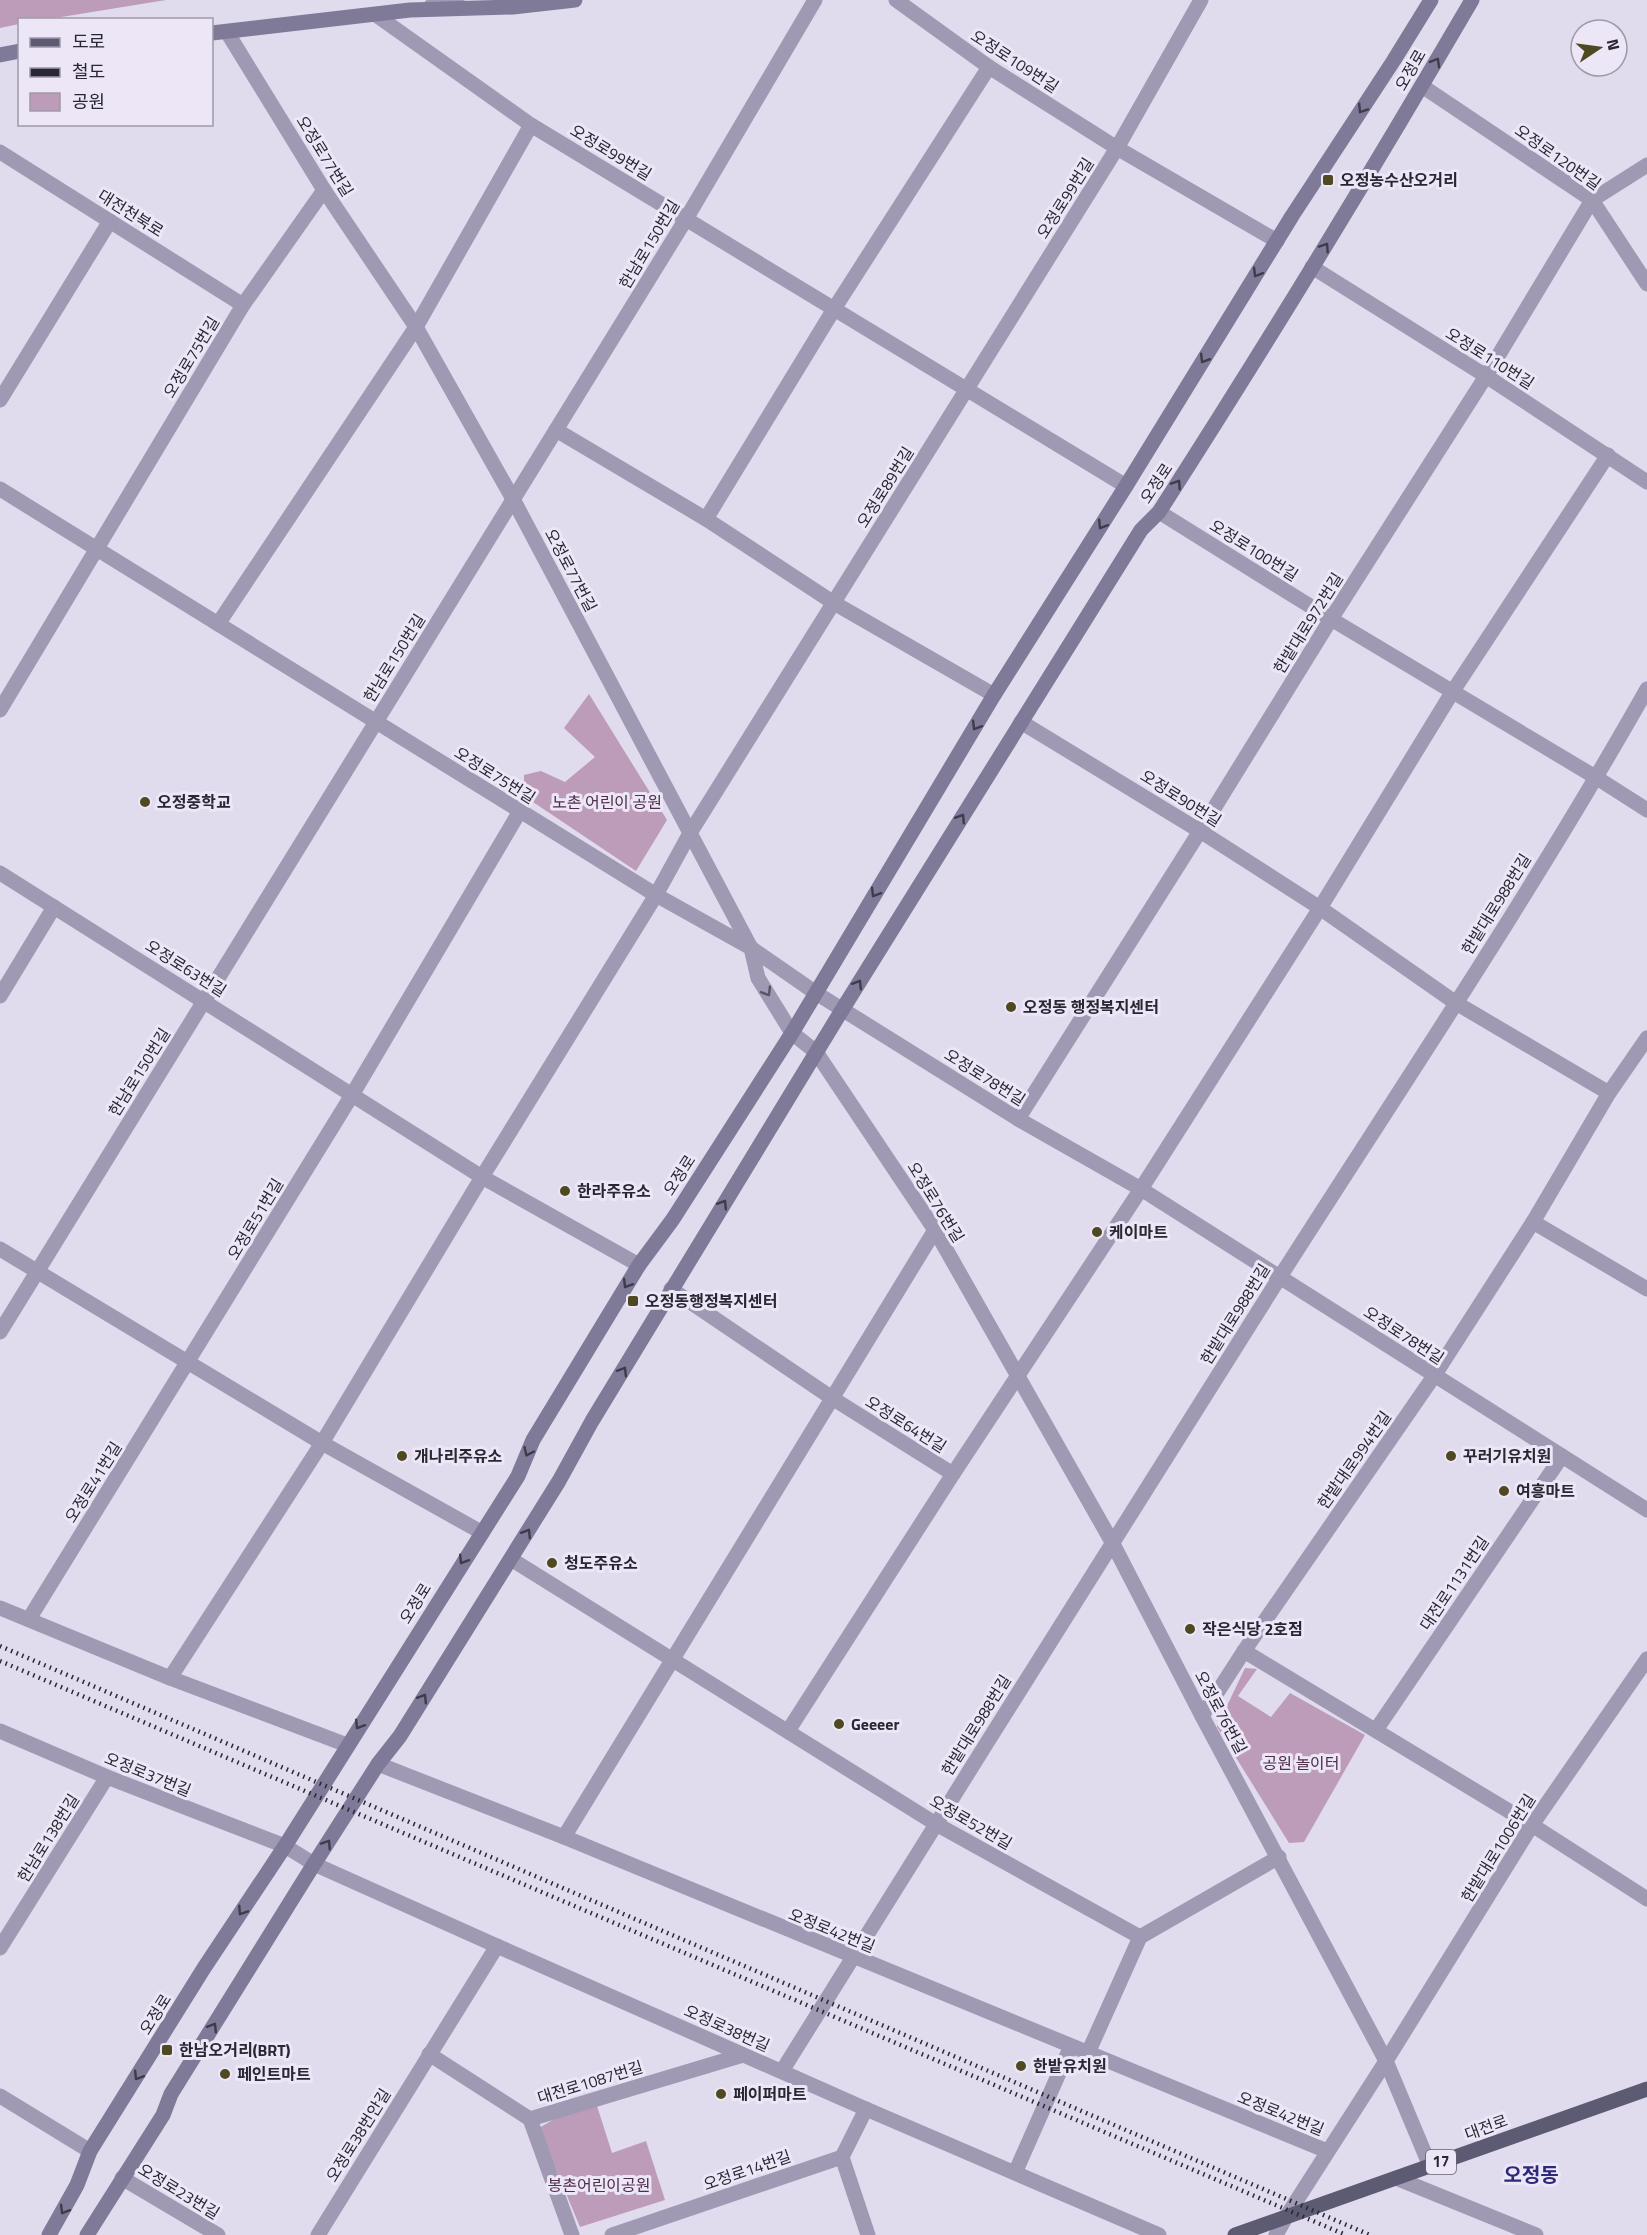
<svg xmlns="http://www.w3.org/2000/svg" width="1647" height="2235" viewBox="0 0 1647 2235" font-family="'Titillium Web','Noto Sans KR',sans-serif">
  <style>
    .green { fill: #bc9cb8 }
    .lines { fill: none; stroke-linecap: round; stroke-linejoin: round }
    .minor { stroke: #9f99b3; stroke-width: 15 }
    .tertiary { stroke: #9f99b3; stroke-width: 15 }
    .secondary { stroke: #7f7a98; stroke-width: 15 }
    .primary { stroke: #5d5a73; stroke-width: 15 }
    .rail { stroke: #292733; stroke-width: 4.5; stroke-dasharray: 1.5 4.5; stroke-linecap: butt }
    .oneway { stroke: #3e3c4c }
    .oneway2 { stroke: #585566 }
    .poi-dot { fill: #4f4922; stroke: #ece6f7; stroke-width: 2 }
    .labels { text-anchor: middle; stroke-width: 6; stroke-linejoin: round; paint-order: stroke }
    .shield { fill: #ece6f7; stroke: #64606e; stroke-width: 1.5 }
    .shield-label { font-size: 15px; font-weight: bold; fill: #292733 }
    .street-label { font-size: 16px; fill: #292733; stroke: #ece6f7 }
    .poi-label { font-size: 16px; font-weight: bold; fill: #292733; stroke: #ece6f7; text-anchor: start }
    .park-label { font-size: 16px; fill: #4e2e49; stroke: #ece6f7 }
    .quarter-label { font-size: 20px; font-weight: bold; fill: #2c2979; stroke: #ece6f7 }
  </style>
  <rect width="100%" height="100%" fill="#e1dbee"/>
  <g class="green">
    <polygon points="0,0 166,0 49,19 20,20 19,24 0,28"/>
    <polygon points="589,694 667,820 636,871 524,796 524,775 541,771 565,782 595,757 564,728"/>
    <polygon points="1245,1668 1257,1669 1238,1696 1271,1717 1290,1693 1365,1735 1304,1842 1289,1843 1217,1727"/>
    <polygon points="597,2106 612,2153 646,2141 665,2200 580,2227 539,2128 556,2118"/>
  </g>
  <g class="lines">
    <g class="minor">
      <polyline points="896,0 989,67 1117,148 1277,241"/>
      <polyline points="376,15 531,125 1126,486"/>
      <polyline points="227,32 324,190 416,327 513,499 751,948 758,978 792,1033 816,1052 935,1230 1112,1542 1202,1716 1386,2061 1430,2166"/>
      <polyline points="1422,86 1592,200 1647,284"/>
      <polyline points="0,152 243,305"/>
      <polyline points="1312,267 1486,376 1647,482"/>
      <polyline points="0,400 110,221"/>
      <polyline points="556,430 706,519 834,603 994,695"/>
      <polyline points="0,489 656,895 751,948 816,993"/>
      <polyline points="1159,512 1331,619 1597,778 1647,810"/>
      <polyline points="706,519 834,309 989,67"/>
      <polyline points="218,624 416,327 531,125"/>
      <polyline points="0,710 243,305 324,190"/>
      <polyline points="1021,722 1200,831 1320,908 1456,1003 1609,1093"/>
      <polyline points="0,873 482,1177 639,1265"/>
      <polyline points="0,996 54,907"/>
      <polyline points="1018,1119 1200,831 1331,619 1486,376 1592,200 1647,165"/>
      <polyline points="1533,1222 1647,1289"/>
      <polyline points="0,1249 322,1443 481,1532"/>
      <polyline points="671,1289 832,1398 953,1474"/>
      <polyline points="0,1332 686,219 815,0"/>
      <polyline points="511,1559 936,1824 1140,1937"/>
      <polyline points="0,1608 170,1678 347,1745"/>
      <polyline points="29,1619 352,1095 520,811"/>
      <polyline points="1244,1651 1532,1825 1647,1899"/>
      <polyline points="170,1678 322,1443 482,1177 656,895 690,833 1117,148 1201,0"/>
      <polyline points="1202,1716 1244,1651 1434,1376 1533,1222 1609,1093 1647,1038"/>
      <polyline points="1376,1730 1562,1456"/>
      <polyline points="788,1731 953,1474 1141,1189 1320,908 1453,691 1608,455"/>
      <polyline points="378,1764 564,1837 1327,2151"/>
      <polyline points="564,1837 935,1230"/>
      <polyline points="0,1948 107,1777"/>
      <polyline points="1088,2053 1140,1937 1279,1857"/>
      <polyline points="429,2054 530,2119"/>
      <path d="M782 2071C947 1807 1111 1543 1278 1280 1403 1084 1533 891 1647 689"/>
      <polyline points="0,2096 90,2151"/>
      <polyline points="530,2119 743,2055"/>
      <polyline points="530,2119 572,2235"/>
      <polyline points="842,2157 868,2235"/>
      <polyline points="1015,2173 1071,2046"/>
      <polyline points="122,2178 218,2235"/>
      <polyline points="1396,2178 1536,2235"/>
      <polyline points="318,2235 497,1946"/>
      <polyline points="612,2235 842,2157 866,2109"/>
      <polyline points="1276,2235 1286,2217"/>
    </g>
    <g class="tertiary">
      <polyline points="431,6 457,0"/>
      <polyline points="816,993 1018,1119 1141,1189 1647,1510"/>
      <polyline points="0,1731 107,1777 285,1846 314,1864 497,1946 866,2109 1159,2235"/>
      <polyline points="1286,2217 1386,2061 1532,1825 1647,1659"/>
    </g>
    <g class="secondary">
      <polyline points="212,33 410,10 513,7 575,0"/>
      <polyline points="0,55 20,51"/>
      <polyline points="49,2235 77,2185 90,2151 204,1968 285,1846 518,1476 533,1440 639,1265 673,1219 792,1033 994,695 1126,486 1292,216 1394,60 1431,0"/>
      <path d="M87 2235 163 2115 171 2094 314 1864 378 1764 400 1736 559 1481 592 1421 842 1010 1141 530 1159 512C1267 344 1371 173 1472 0"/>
    </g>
    <polyline class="primary" points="1235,2235 1647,2089"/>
    <g class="rail">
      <polyline points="0,1646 1370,2235"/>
      <polyline points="0,1661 1346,2235"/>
    </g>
  </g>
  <defs><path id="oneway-chevron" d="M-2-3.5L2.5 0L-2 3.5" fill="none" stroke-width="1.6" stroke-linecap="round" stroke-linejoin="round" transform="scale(1.5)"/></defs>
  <g class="oneway">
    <use href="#oneway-chevron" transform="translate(1436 62) rotate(-60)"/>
    <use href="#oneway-chevron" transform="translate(1362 109) rotate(123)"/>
    <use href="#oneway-chevron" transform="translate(1325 247) rotate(-56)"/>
    <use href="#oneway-chevron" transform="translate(1257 273) rotate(121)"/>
    <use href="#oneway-chevron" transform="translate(1204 359) rotate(122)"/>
    <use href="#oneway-chevron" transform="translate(1177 484) rotate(-57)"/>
    <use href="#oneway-chevron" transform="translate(1102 525) rotate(122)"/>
    <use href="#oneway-chevron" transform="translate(976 726) rotate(121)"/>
    <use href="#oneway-chevron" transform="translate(961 818) rotate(-58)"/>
    <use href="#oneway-chevron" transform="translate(875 893) rotate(121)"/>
    <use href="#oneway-chevron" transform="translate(858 984) rotate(-58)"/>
    <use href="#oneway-chevron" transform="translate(723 1204) rotate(-58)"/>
    <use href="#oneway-chevron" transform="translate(627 1284) rotate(121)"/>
    <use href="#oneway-chevron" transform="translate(623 1371) rotate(-59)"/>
    <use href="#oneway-chevron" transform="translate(528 1452) rotate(115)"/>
    <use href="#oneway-chevron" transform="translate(527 1533) rotate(-58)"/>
    <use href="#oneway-chevron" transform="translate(463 1560) rotate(122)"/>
    <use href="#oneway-chevron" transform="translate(423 1698) rotate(-58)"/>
    <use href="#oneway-chevron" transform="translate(359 1725) rotate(122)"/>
    <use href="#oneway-chevron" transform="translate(327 1844) rotate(-57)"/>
    <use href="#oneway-chevron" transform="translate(242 1911) rotate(123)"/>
    <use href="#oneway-chevron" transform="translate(213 2027) rotate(-58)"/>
    <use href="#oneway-chevron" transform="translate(138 2076) rotate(122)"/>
    <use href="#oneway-chevron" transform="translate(64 2210) rotate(121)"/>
  </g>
  <use class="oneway2" href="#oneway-chevron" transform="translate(767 992) rotate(58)"/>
  <g class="poi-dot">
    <rect x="1322" y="174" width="12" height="12" rx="3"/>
    <circle cx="145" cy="802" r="6"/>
    <circle cx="1011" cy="1007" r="6"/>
    <circle cx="565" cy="1191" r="6"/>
    <circle cx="1097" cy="1232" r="6"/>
    <rect x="627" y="1295" width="12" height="12" rx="3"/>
    <circle cx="402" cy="1456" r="6"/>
    <circle cx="1451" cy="1456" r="6"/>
    <circle cx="1504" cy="1491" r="6"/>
    <circle cx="552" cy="1563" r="6"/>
    <circle cx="1190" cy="1629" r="6"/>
    <circle cx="839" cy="1724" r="6"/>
    <rect x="161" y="2044" width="12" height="12" rx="3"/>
    <circle cx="1021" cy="2066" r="6"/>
    <circle cx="225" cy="2074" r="6"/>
    <circle cx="721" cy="2094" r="6"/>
  </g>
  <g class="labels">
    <rect class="shield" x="1426" y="2150" width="30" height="24" rx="4.5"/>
    <g class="shield-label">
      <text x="1441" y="2167">17</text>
    </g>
    <g class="street-label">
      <text transform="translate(1015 61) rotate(33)" y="6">오정로109번길</text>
      <text transform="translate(1410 70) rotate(-60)" y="6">오정로</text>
      <text transform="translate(611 152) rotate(31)" y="6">오정로99번길</text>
      <text transform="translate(325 156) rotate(58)" y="6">오정로77번길</text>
      <text transform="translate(1558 157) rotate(35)" y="6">오정로120번길</text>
      <text transform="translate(1065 198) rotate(-58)" y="6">오정로99번길</text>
      <text transform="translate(131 213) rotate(32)" y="6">대전천북로</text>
      <text transform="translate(649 244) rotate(-59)" y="6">한남로150번길</text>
      <text transform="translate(191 357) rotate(-59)" y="6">오정로75번길</text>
      <text transform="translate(1490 358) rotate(32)" y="6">오정로110번길</text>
      <text transform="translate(1156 483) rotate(-56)" y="6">오정로</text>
      <text transform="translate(885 487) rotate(-58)" y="6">오정로89번길</text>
      <text transform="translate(1254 550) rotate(32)" y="6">오정로100번길</text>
      <text transform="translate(571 570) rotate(62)" y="6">오정로77번길</text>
      <text transform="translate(1308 623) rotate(-58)" y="6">한밭대로972번길</text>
      <text transform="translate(394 658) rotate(-58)" y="6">한남로150번길</text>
      <text transform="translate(495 775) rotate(32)" y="6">오정로75번길</text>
      <text transform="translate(1181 798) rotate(32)" y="6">오정로90번길</text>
      <text transform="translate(1496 904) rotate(-58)" y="6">한밭대로988번길</text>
      <text transform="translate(186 968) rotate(32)" y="6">오정로63번길</text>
      <text transform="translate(139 1072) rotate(-58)" y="6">한남로150번길</text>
      <text transform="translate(985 1077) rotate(32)" y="6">오정로78번길</text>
      <text transform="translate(679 1175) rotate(-57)" y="6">오정로</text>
      <text transform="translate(936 1202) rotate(58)" y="6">오정로76번길</text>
      <text transform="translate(255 1219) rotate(-59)" y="6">오정로51번길</text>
      <text transform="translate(1235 1314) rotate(-58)" y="6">한밭대로988번길</text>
      <text transform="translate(1404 1335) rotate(33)" y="6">오정로78번길</text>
      <text transform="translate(906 1424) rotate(32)" y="6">오정로64번길</text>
      <text transform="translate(1354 1460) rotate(-55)" y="6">한밭대로994번길</text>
      <text transform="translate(93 1482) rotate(-58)" y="6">오정로41번길</text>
      <text transform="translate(1454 1583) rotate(-56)" y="6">대전로1131번길</text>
      <text transform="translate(415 1603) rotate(-58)" y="6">오정로</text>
      <text transform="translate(1221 1712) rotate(62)" y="6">오정로76번길</text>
      <text transform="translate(976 1725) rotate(-58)" y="6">한밭대로988번길</text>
      <text transform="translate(148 1774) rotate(22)" y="6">오정로37번길</text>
      <text transform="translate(971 1822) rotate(30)" y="6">오정로52번길</text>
      <text transform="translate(48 1838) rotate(-58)" y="6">한남로138번길</text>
      <text transform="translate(1498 1848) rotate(-58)" y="6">한밭대로1006번길</text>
      <text transform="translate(832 1930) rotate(22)" y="6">오정로42번길</text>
      <text transform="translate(155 2014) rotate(-58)" y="6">오정로</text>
      <text transform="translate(727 2028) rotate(24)" y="6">오정로38번길</text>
      <text transform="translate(590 2082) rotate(-17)" y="6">대전로1087번길</text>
      <text transform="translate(1281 2113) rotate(22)" y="6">오정로42번길</text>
      <text transform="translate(1486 2127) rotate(-20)" y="6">대전로</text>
      <text transform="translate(358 2135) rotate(-58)" y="6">오정로38번안길</text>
      <text transform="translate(747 2170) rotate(-19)" y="6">오정로14번길</text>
      <text transform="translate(179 2191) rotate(31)" y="6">오정로23번길</text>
    </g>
    <g class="poi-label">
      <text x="1340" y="186">오정농수산오거리</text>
      <text x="157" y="808">오정중학교</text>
      <text x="1023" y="1013">오정동 행정복지센터</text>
      <text x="577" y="1197">한라주유소</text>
      <text x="1109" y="1238">케이마트</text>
      <text x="645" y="1307">오정동행정복지센터</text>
      <text x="414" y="1462">개나리주유소</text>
      <text x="1463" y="1462">꾸러기유치원</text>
      <text x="1516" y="1497">여흥마트</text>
      <text x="564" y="1569">청도주유소</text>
      <text x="1202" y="1635">작은식당 2호점</text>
      <text x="851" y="1730">Geeeer</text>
      <text x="179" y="2056">한남오거리(BRT)</text>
      <text x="1033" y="2072">한밭유치원</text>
      <text x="237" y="2080">페인트마트</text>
      <text x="733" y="2100">페이퍼마트</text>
    </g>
    <g class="park-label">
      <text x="607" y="808">노촌 어린이 공원</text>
      <text x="1301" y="1769">공원 놀이터</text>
      <text x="599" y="2191">봉촌어린이공원</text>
    </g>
    <g class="quarter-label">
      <text x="1531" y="2182">오정동</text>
    </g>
  </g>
  <rect x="18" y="18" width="195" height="108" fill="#ece6f7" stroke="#9e9aa9" stroke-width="1.5"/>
  <rect x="30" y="38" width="30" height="9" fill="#5d5a73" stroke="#9e9aa9" stroke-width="1.5"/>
  <text x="72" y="48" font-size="18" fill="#292733">도로</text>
  <rect x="30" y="68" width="30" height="9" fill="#292733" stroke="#9e9aa9" stroke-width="1.5"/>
  <text x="72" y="78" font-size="18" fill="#292733">철도</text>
  <rect x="30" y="93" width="30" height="18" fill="#bc9cb8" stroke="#9e9aa9" stroke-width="1.5"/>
  <text x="72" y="108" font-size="18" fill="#292733">공원</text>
  <g transform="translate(1599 48) rotate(77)"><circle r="28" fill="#ece6f7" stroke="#9e9aa9" stroke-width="1.5"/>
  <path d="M0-4.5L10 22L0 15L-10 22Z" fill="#4f4922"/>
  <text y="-9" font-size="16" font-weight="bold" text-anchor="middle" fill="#292733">N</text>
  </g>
</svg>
